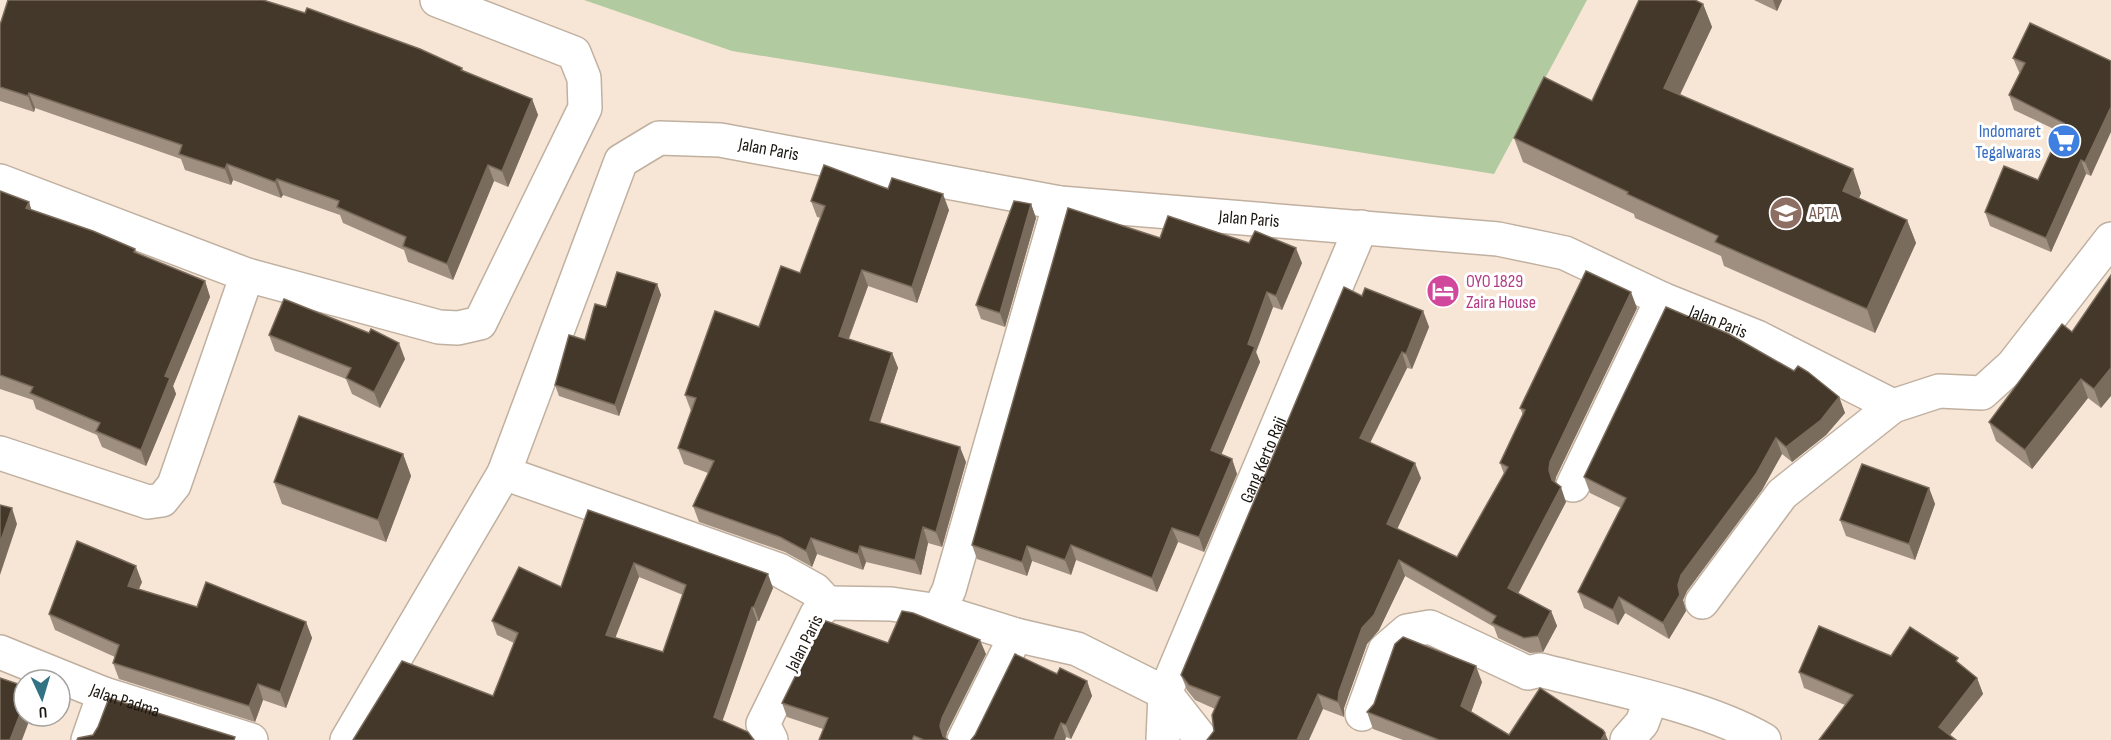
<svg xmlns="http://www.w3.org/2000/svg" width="2111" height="740" viewBox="0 0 2111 740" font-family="'Sofia Sans Condensed',sans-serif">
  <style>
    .green { fill: #b2caa0 }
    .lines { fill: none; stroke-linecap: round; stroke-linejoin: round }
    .minor-casing { stroke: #c0b0a0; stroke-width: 36 }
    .minor { stroke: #fff; stroke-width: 33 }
    .wall { fill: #9e8f80; fill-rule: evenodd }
    .shaded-wall { fill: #7a6c5d }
    .building { fill: #44382a; stroke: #7a6c5d; stroke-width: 1.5; fill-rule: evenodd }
    .labels { text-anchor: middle; stroke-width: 6; stroke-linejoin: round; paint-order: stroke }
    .shop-label { font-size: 18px; fill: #366cbe; stroke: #fff; text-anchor: end }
    .street-label { font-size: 18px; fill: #1b1610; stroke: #fff }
    .education-label { font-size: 18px; fill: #785e54; stroke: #fff; text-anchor: start }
    .hotel-label { font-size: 18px; fill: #b23c85; stroke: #fff; text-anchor: start }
  </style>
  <rect width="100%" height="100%" fill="#f7e6d5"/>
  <polygon class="green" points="584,0 1587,0 1494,174 732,51"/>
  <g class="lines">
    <g class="minor-casing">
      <g id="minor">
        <polyline points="0,181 247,275 439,327 458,328 480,323 585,108 584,78 574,53 437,0"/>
        <polyline points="0,453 148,502 162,500 174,485 247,275"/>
        <polyline points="504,473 779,570 815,590 827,603 817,614 763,724 771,740"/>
        <polyline points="1573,485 1662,299"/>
        <polyline points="1702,602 1782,494 1893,406"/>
        <polyline points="827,603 891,604 939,611 1016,635 1077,649 1165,693 1202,740"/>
        <polyline points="939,611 949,590 1060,203"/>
        <path id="s1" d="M0 652 104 694 251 740"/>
        <path d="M1362 714 1385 650 1407 631 1430 627 1528 673 1540 670C1609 688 1704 705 1764 740"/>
        <polyline points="88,740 104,694"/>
        <path id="s2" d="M347 740 504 473 621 161 659 138 720 140 1060 203 1498 239 1565 253 1662 299 1757 337 1893 406 1939 391 1982 393 2013 365 2111 239"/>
        <polyline points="964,740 1016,635"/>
        <path id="s3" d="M1163 740 1165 693 1361 227"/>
        <polyline points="1627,740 1642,723 1651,699"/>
      </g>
    </g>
    <use href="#minor" class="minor"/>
  </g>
  <g class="wall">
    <polygon points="1754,0 1782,0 1777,11"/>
    <polygon points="1703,4 1712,27 1680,95 1861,193 1859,198 1907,220 1916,243 1875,333 1724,266 1721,256 1635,218 1634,214 1523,162 1514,138 1592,101"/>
    <polygon points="0,25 462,68 464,72 532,99 538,115 508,187 494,181 453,280 408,262 404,250 343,223 340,215 283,195 281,198 233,180 231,185 185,170 181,159 35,108 34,112 0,101"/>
    <polygon points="2013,58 2111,61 2091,176 2086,174 2051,252 1990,226 1985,212 2038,180 2060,132 2014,110 2009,95 2020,73 2019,72"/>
    <polygon points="0,191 29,202 31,210 135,249 137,253 205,281 210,297 173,386 176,394 146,466 102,447 97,435 36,409 33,400 0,389"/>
    <polygon points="811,201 949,210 917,303 868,286 849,339 892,353 898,368 880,423 966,462 942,547 928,543 921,575 866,562 863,570 817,554 812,567 785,552 699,522 693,506 708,473 684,464 678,448 692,411 691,411 685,395 759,327 800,273 821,218 817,217"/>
    <polygon points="1031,204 1036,218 1005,327 981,319 976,305"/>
    <polygon points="1160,238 1249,243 1302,263 1282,310 1273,307 1256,352 1260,362 1221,454 1232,459 1237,474 1204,552 1178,542 1157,592 1076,560 1071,575 1032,561 1027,576 977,559 972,545"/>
    <polygon points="2111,275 2101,408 2088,398 2032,469 1996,441 1989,422 2072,332"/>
    <polygon points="657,284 661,295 619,416 559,396 555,385 606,307"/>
    <polygon points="1362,296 1423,311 1429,327 1412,369 1407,368 1370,443 1421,478 1397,529 1457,557 1504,474 1500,463 1523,415 1520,408 1637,308 1556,477 1555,482 1566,502 1518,594 1551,611 1557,626 1543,652 1530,653 1498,638 1494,627 1405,576 1379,630 1367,644 1344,708 1344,717 1323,709 1214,731 1215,709 1195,700 1187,690 1181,675"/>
    <polygon points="269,335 405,359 380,408 352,394 346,379 275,351"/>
    <polygon points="1839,397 1845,413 1826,435 1792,462 1782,454 1762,490 1687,591 1683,600 1686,611 1669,639 1625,613 1618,625 1584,608 1578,592 1621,508 1590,493 1584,477"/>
    <polygon points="403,454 411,476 386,542 282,504 274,482"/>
    <polygon points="1929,488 1935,504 1915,560 1846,536 1840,520"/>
    <path d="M588 510 773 588 759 621H757L722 721 493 696 514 643 497 635 492 621 561 587ZM639 577 683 595 663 652 615 637Z"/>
    <polygon points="142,582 139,589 197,607 306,622 312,638 286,708 263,700 255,722 119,679 113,663 115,657 55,630 49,614"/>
    <polygon points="888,643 986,654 947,732 946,738 948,740 819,740 823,729 787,717 782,703"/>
    <polygon points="1891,656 1960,665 1977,678 1983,694 1950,735 1845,705 1804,688 1799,672"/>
    <polygon points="1057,674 1087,681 1092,696 1071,739 1066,737 1065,740 971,740"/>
    <polygon points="1482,682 1471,712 1509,735 1608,740 1403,740 1373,729 1367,712"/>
  </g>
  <g class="shaded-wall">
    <polygon points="1773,0 1782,0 1777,11"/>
    <polygon points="1703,4 1712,27 1672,111 1664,88"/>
    <polygon points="29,93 35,108 34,112 28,96"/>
    <polygon points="532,99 538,115 508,187 502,171"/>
    <polygon points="2111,107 2111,132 2091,176 2085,162"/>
    <polygon points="2081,160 2086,174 2051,252 2046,238"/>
    <polygon points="227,164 233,180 231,185 225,169"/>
    <polygon points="488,165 494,181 453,280 447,264"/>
    <polygon points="1853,169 1861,193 1852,215 1843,191"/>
    <polygon points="277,179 283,195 281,198 275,182"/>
    <polygon points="943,194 949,210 917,303 912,287"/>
    <polygon points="29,202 34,218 26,208"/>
    <polygon points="1031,204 1036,218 1005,327 1000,313"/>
    <polygon points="1907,220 1916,243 1875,333 1867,309"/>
    <polygon points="1296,248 1302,263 1282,310 1276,296"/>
    <polygon points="862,270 868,286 844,351 839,336"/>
    <polygon points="205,281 210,297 173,386 176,394 146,466 141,450 165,376"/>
    <polygon points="657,284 661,295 619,416 615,405"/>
    <polygon points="1267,292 1273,307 1256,352 1260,362 1217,465 1211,450"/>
    <polygon points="1631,292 1637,308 1556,477 1554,486 1561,487 1566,502 1513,603 1508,588 1550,462"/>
    <polygon points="1423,311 1429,327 1412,369 1406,354"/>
    <polygon points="399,343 405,359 380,408 374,392"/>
    <polygon points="1402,352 1407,368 1365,453 1360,438"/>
    <polygon points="892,353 898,368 876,435 870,420"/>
    <polygon points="2111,368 2111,396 2101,408 2094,389"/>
    <polygon points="2081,379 2088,398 2032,469 2025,450"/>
    <polygon points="1839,397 1845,413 1826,435 1792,462 1786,447"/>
    <polygon points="1776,438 1782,454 1762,490 1687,591 1683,600 1686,611 1669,639 1663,623 1681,575"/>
    <polygon points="960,447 966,462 942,547 936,532"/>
    <polygon points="403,454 411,476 386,542 378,520"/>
    <polygon points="1232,459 1237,474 1204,552 1199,537"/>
    <polygon points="1415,463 1421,478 1392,540 1387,524"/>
    <polygon points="1929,488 1935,504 1915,560 1909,544"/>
    <polygon points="12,508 17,524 0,575 0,543"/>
    <polygon points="923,527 928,543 921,575 915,560"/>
    <polygon points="1172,528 1178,542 1157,592 1152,578"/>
    <polygon points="811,538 817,554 812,567 806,551"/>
    <polygon points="1071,545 1076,560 1071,575 1065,560"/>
    <polygon points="860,546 866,562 863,570 858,554"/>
    <polygon points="1027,546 1032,561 1027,576 1022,562"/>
    <polygon points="1399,560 1405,576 1379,630 1367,644 1344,708 1344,717 1338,702 1339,692 1362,628"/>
    <polygon points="634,563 639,577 611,649 606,635"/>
    <polygon points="136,566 142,582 133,602 128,586"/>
    <polygon points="768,574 773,588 759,621 754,607"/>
    <polygon points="1619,597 1625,613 1618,625 1613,610"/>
    <polygon points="752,607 757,621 719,731 714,717"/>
    <polygon points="1551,611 1557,626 1543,652 1538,636"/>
    <polygon points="306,622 312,638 286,708 280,692"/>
    <polygon points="980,640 986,654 947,732 945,740 940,726 942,718"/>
    <polygon points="1476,666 1482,682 1467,723 1461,706"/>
    <polygon points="1977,678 1983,694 1946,740 1939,727"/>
    <polygon points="1087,681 1092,696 1071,739 1066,725"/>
    <polygon points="258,684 263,700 255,722 249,706"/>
    <polygon points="1318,694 1323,709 1309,740 1297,740"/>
    <polygon points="24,704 24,716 31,716 22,740 10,740"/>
    <polygon points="1061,723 1066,737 1065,740 1054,740"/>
    <polygon points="1605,733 1608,740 1601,740"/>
  </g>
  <g class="building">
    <polygon points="8,0 263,0 305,13 307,8 420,49 462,68 461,70 532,99 502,171 488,165 447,264 403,246 406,237 337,207 339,201 277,179 275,182 227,164 225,169 179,154 182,145 29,93 28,96 0,87 0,25"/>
    <polygon points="1639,0 1695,0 1703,4 1664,88 1853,169 1843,191 1907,220 1867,309 1715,242 1718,236 1627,194 1628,192 1514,138 1544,77 1592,101"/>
    <polygon points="2030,23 2111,61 2111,107 2085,162 2081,160 2046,238 1985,212 2004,166 2038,180 2064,123 2009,95 2025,63 2013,58"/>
    <polygon points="824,165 888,189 892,178 943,194 912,287 862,270 839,336 892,353 870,420 960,447 936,532 923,527 915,560 860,546 858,554 811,538 806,551 780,537 693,506 714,461 678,448 696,398 685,395 715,311 759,327 781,266 800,273 825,206 811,201"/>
    <polygon points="0,191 29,202 26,208 93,231 135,249 134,252 205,281 165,376 170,378 141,450 96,431 100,423 30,393 33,387 0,375"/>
    <polygon points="1014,201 1031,204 1000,313 976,305"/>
    <polygon points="1068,208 1160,238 1168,216 1249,243 1255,231 1296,248 1276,296 1267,292 1248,344 1255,347 1211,450 1232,459 1199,537 1172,528 1152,578 1071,545 1065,560 1027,546 1022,562 972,545"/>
    <polygon points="1586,271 1631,292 1550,462 1549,470 1552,480 1561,487 1508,588 1551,611 1538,636 1524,638 1492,623 1496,616 1399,560 1374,615 1362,628 1339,692 1338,702 1318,694 1297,740 1207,740 1214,731 1212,715 1220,697 1189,685 1181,675 1344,287 1362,296 1365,288 1423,311 1406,354 1402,352 1360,438 1415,463 1387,524 1457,557 1508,467 1500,463 1525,410 1520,408"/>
    <polygon points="617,272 657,284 615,405 555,385 569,335 585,340 595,304 606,307"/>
    <polygon points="2111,275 2111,368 2094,389 2081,379 2025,450 1989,422 2062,324 2072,332"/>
    <polygon points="284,299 369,333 371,329 399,343 374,392 346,378 351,368 269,335"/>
    <polygon points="1666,307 1729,334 1794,371 1798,366 1808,372 1839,397 1821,420 1786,447 1776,438 1756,474 1681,575 1678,585 1680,595 1663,623 1619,597 1613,610 1578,592 1626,498 1584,477"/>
    <polygon points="299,416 403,454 378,520 274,482"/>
    <polygon points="1862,464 1929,488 1909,544 1840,520"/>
    <polygon points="0,505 12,508 0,543"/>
    <path d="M588 510 768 574 754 607H752L714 717 748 732 754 740H353L402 661 493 696 518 633 492 621 519 567 561 587ZM634 563 686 585 663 652 606 635Z"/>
    <polygon points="77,541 136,566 128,586 197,607 206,582 306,622 280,692 258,684 249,706 113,663 119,645 49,614"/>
    <polygon points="902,611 913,613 980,640 942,718 940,726 943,736 948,740 924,740 914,736 912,740 819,740 828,718 782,703 823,620 888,643"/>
    <polygon points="1819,626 1891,656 1910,627 1958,658 1956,661 1977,678 1939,727 1956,740 1819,740 1853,695 1799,672"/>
    <polygon points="1403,637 1476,666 1461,706 1509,735 1540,688 1603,730 1605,733 1601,740 1439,740 1367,712 1374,704 1395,644"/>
    <polygon points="1015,654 1057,674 1060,668 1087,681 1066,725 1061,723 1054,740 971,740 975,735"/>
    <polygon points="0,678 24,686 24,704 10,740 0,740"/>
    <polygon points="109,698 235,737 234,740 77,740 78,738 93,735 98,727"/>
  </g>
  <defs>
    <g id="supermarket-disc" transform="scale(1.725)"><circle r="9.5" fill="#3f7fe0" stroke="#fff"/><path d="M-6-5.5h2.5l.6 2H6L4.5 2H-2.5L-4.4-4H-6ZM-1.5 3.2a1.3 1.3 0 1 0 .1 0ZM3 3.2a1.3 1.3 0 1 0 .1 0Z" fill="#fff"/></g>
    <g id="university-disc" transform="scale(1.725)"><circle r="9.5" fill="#8d6e63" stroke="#fff"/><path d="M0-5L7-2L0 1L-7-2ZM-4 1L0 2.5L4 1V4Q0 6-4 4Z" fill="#fff"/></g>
    <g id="hotel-disc" transform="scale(1.725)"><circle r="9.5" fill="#d1479c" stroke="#fff"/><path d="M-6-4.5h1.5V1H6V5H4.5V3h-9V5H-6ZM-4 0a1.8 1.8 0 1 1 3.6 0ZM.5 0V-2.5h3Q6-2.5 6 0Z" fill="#fff"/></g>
  </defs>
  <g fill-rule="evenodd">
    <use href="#supermarket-disc" x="2064" y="141"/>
    <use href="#university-disc" x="1786" y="213"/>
    <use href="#hotel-disc" x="1443" y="291"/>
  </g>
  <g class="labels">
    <g class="shop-label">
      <text x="2041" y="137">Indomaret<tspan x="2041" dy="21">Tegalwaras</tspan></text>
    </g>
    <g class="street-label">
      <text dy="6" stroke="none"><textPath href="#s2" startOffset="798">Jalan Paris</textPath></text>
      <text dy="6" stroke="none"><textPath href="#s2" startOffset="1284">Jalan Paris</textPath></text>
      <text dy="6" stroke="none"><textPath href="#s2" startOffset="1770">Jalan Paris</textPath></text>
      <text dy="6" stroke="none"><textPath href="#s3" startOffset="300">Gang Kerto Raji</textPath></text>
      <text transform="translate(804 643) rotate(-63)" y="6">Jalan Paris</text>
      <text dy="6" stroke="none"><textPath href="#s1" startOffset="134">Jalan Padma</textPath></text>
    </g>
    <g class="education-label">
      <text x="1809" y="219">APTA</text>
    </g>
    <g class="hotel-label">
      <text x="1466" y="287">OYO 1829<tspan x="1466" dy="21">Zaira House</tspan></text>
    </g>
  </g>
  <g transform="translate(42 698) rotate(176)"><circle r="28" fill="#ffffff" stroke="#a4a29f" stroke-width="1.5"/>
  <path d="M0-4.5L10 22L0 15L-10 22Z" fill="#317285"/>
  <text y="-9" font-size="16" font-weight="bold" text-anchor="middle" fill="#1b1610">U</text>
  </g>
</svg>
